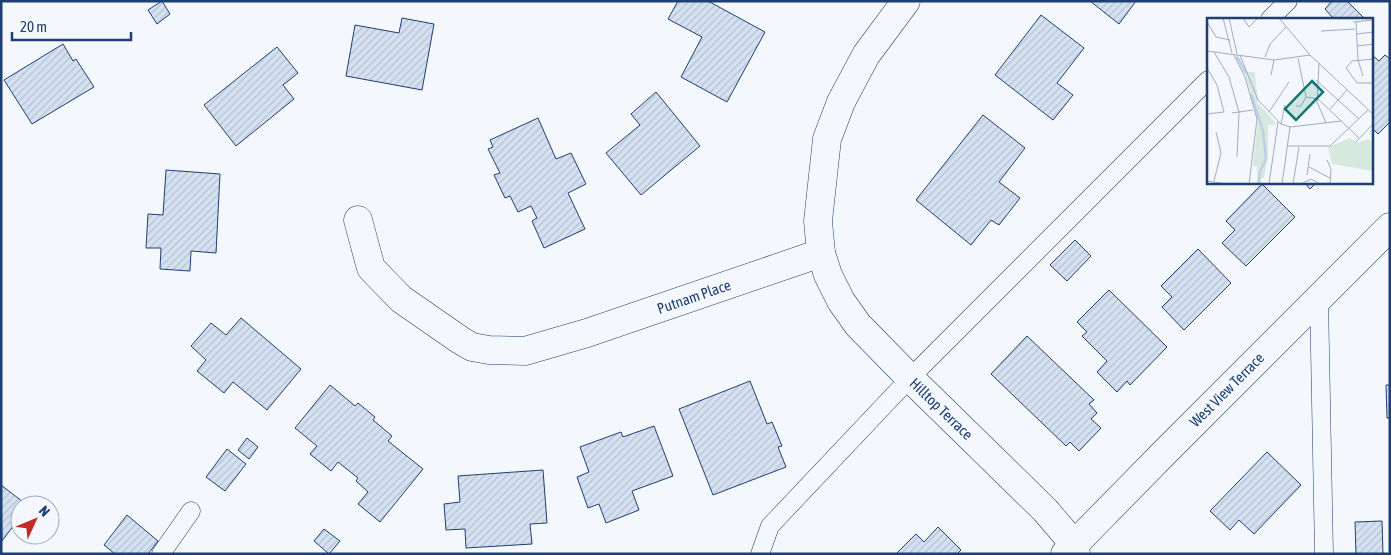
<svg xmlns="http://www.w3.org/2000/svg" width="1391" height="555" viewBox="0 0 1391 555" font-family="'Asap Condensed',sans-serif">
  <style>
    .building { fill: url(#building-hatch); stroke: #1d3f73 }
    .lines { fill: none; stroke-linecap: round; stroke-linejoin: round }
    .lane-casing { stroke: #1d3f73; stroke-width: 19 }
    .street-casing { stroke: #1d3f73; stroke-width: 29 }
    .lane { stroke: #f4f7fb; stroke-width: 18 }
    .street { stroke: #f4f7fb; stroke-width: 28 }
    .labels { text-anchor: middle; stroke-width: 4; stroke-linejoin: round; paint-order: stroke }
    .street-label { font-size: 15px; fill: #1d3f73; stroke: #f4f7fb }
    .inset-river { fill: none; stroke: #bed0e5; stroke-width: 2.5 }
    .inset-road { fill: none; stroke: #9eadc5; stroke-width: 1 }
    .view { fill: #0f766e; fill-opacity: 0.15; stroke: #0f766e; stroke-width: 2.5 }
    .inset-edge { fill: none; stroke: #1d3f73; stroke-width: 2.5 }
  </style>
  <defs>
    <pattern id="building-hatch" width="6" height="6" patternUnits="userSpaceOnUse" patternTransform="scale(1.25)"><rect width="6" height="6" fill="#d5e0f0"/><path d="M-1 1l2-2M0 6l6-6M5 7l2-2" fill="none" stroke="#b6c1d1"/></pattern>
  </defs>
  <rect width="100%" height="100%" fill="#f4f7fb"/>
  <g class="building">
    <polygon points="162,1 170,14 157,24 148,10"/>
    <polygon points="678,1 708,1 765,32 727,102 681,77 702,37 668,19"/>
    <polygon points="1090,1 1136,1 1119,24"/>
    <polygon points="1332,1 1347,1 1365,19 1334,19 1325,9"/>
    <polygon points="1041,15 1084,48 1057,83 1073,95 1053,120 995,75"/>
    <polygon points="402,18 434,24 422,90 346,76 355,25 399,33"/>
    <polygon points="63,44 73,61 76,59 94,87 32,124 4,80"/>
    <polygon points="277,47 298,73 283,85 294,99 236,146 204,105"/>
    <polygon points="1372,55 1379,61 1385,55 1390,59 1390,122 1378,134 1372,128"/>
    <polygon points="656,92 700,146 641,195 606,153 640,125 631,114"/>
    <polygon points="983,115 1025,148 999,182 1020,198 999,225 991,220 971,245 916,200"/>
    <polygon points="538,118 556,159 571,153 586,184 568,193 585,229 544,248 532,221 537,218 531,206 518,212 510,196 505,198 494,175 500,173 488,149 493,147 490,140"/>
    <polygon points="166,170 220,174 216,253 191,251 190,271 160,269 161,248 146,248 148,214 163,215"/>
    <polygon points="1304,182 1317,182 1310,189"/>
    <polygon points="1262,184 1295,217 1246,266 1222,243 1235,230 1226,221"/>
    <polygon points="1075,240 1091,256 1067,281 1050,265"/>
    <polygon points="1198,249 1231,283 1184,330 1162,307 1172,297 1161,286"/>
    <polygon points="1109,290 1167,347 1130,385 1127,381 1117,392 1097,372 1107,361 1082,336 1087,332 1077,322"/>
    <polygon points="241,318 301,369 267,410 233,382 224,393 197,371 206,360 191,346 211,323 226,335"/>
    <polygon points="1027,336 1094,400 1089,404 1097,413 1091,419 1101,428 1079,451 1070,442 1066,446 991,374"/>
    <polygon points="750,381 767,424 772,422 782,446 778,447 786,467 713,495 679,409"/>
    <polygon points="330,385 355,406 358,403 375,417 373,420 392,436 388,441 423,469 380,522 358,504 368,492 356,481 358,478 338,462 331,471 310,454 317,446 295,428"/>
    <polygon points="1386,385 1390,385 1390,418 1387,418"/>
    <polygon points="654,426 673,476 632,491 639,510 606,523 599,504 588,508 577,477 589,472 580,447 621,432 623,437"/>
    <polygon points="247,438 258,447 249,459 238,450"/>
    <polygon points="227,449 246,464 225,491 206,477"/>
    <polygon points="1267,452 1301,485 1254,534 1239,520 1230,530 1210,511"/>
    <polygon points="543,470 547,523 530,524 532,544 466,548 465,529 446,530 444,504 460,502 458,476"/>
    <polygon points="1,485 27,505 20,505 20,517 2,541"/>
    <polygon points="127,515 158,541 148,554 115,554 104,545"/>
    <polygon points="1382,521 1383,554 1356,554 1355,522"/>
    <polygon points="938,527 961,550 957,554 896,554 916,534 924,542"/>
    <polygon points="324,529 340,541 329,554 314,541"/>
  </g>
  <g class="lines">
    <g class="lane-casing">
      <g id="lane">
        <polyline points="1270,19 1288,1"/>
        <polyline points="1319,299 1324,554"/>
        <polyline points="161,554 191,511"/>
        <polyline points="760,554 770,526 910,378 1208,80"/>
      </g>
    </g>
    <g class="street-casing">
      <g id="street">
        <polyline points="906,1 866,55 841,102 827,139 818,221 821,253 828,275 841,301 858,325 910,378 1045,510 1074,544 1076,554"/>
        <polyline points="358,220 371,268 401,299 460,340 472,347 489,350 525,351 587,333 821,253"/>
        <polyline points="1065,554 1166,451 1390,227"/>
      </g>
    </g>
    <use href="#lane" class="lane"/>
    <use href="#street" class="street"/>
  </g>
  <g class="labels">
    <g class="street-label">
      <text transform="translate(694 297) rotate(-19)" y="5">Putnam Place</text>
      <text transform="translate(1227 390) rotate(-45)" y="5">West View Terrace</text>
      <text transform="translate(941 409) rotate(44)" y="5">Hilltop Terrace</text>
    </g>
  </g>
  <g transform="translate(1207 18)">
    <rect width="166" height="166" fill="#f4f7fb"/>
    <path d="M31 37 40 54H48L51 85 68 104V107H61V136L57 160H54L53 166H50V149L46 148 51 100 38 56 28 38ZM143 120 149 125 162 121 166 125V153L125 146 121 129Z" fill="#d7e8df"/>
    <path class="inset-river" d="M30 39 39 55M44 76 56 113 59 141 53 153 52 166"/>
    <path class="inset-road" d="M16 0 25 35M22 0 30 36M36 0 42 9 51 0M72 0 103 37 167 97M149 3 151 42 156 58M0 4 9 19 23 22M146 4 167 2M114 13 148 11M149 16 167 14M150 28 167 26M0 33 67 42 103 37M7 34 22 59 32 94 30 139M27 37 38 59 50 101 42 166M33 37 51 82 74 106 83 109 134 103M58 39 63 26 79 9M91 40 99 79M167 41 145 43 139 50 150 65H167M112 45 110 84 119 105M0 50 10 67 17 94 0 96M64 57 67 42M109 62 152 101M99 79 111 81 152 120M89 88H94L99 79M123 91 140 72M62 94 82 64M25 95 46 92M74 106 78 87M148 125 167 105M80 128H123L161 92M120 142 124 151 123 166M102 149 123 160M100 157 103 136M0 163 20 166M7 163 14 135 9 114M62 166 71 104M75 166 83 109M86 166 92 129M94 166 104 161 113 166"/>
    <path class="view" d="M105 63 116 74 89 102 78 91Z"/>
    <rect width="166" height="166" class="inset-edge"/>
  </g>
  <rect width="1391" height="555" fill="none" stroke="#1d3f73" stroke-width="5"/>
  <g transform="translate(35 520) rotate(46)"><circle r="24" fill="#f4f7fb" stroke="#9eadc5"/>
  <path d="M0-4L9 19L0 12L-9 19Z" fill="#c62828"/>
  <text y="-8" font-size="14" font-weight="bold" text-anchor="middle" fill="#1d3f73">N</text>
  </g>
  <path d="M12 32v8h119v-8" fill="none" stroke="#1d3f73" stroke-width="2.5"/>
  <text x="20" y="32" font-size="15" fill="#1d3f73" stroke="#f4f7fb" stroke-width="4" paint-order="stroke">20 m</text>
</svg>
